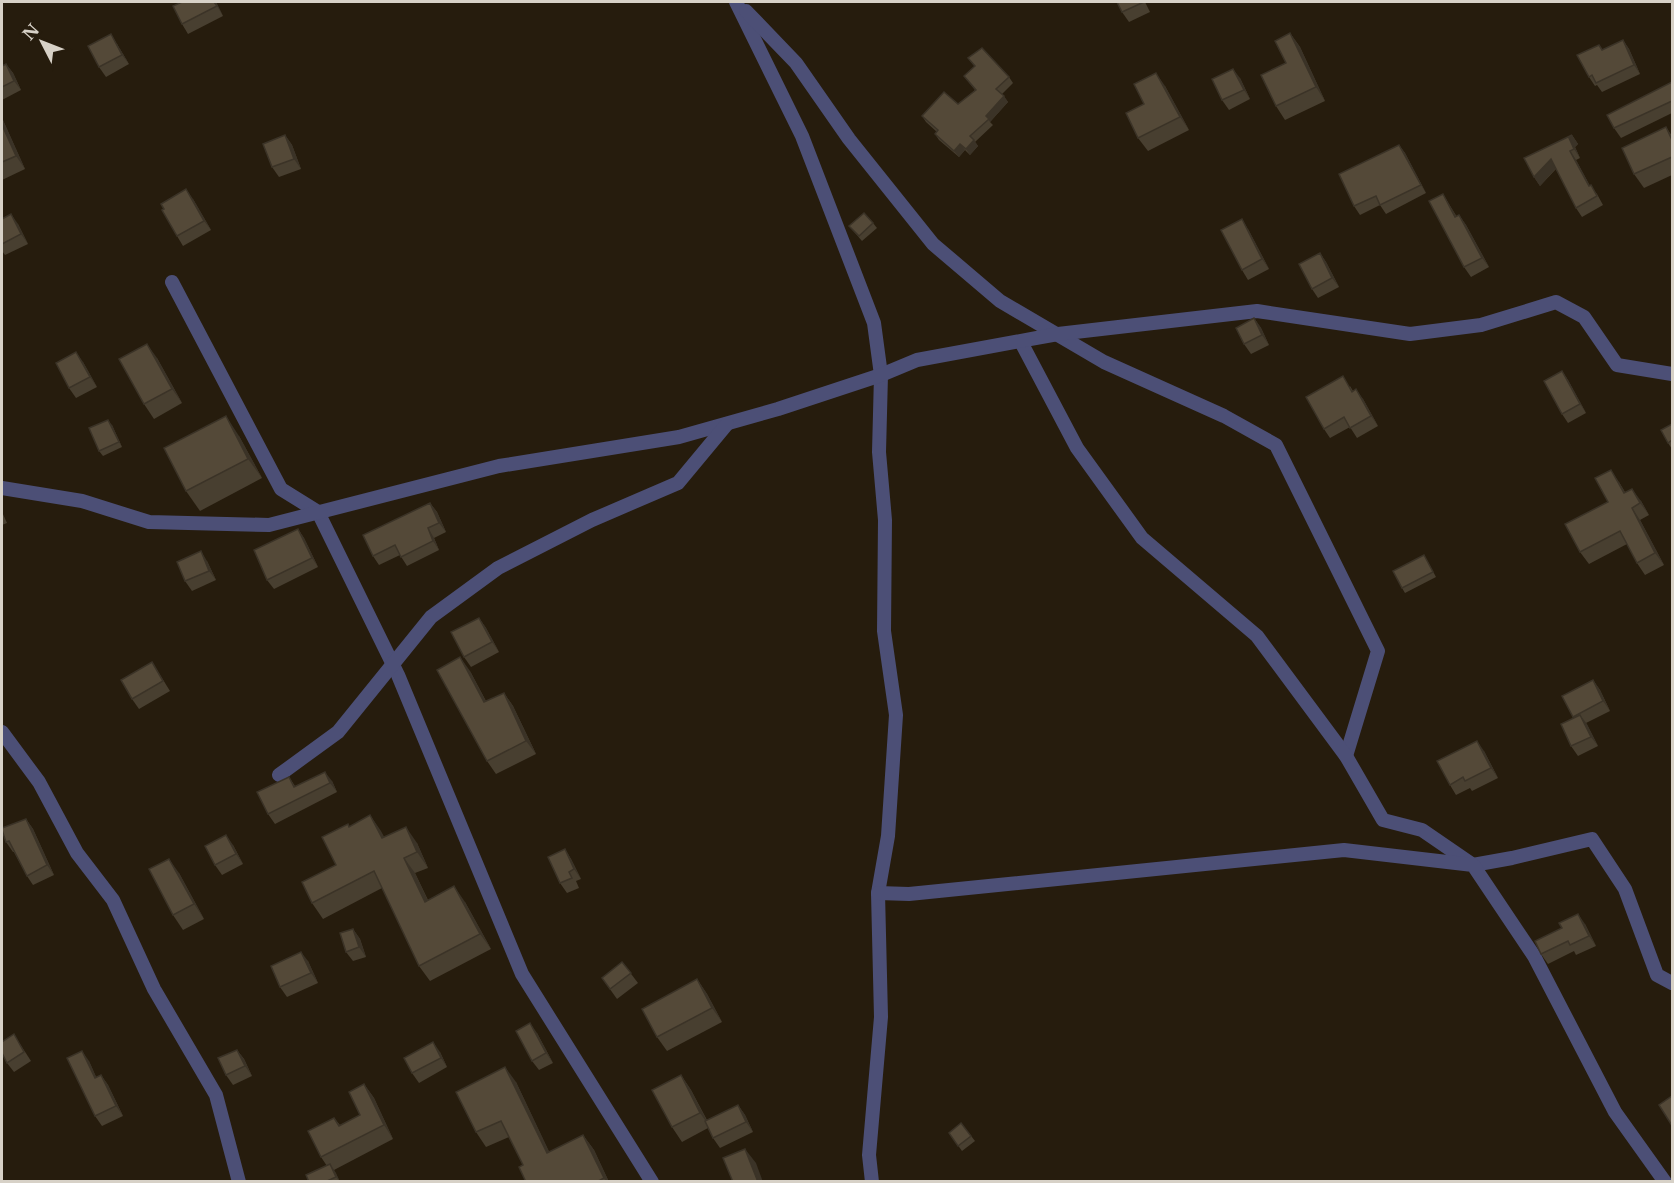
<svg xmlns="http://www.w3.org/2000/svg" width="1674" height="1183" viewBox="0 0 1674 1183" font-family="'Libre Baskerville',serif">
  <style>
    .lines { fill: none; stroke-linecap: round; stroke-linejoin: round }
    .minor { stroke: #4c4f76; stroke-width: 14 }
    .wall { fill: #483f30 }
    .shaded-wall { fill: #3b3327 }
    .building { fill: #544938; stroke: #3b3327; stroke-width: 1.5 }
  </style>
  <rect width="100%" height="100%" fill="#261c0d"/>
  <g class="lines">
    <g class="minor">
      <polyline points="736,2 802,136 874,323 881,375 879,452 885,520 884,631 896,715 888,836 878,893 881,1017 869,1155 872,1182"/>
      <polyline points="746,11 796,63 849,139 933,244 1000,301 1104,362 1224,416 1276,445 1378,651 1346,756"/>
      <polyline points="172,282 281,489 318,512 398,675 522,974 652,1182"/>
      <polyline points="1021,342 1077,448 1142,538 1257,636 1346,756 1383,820 1422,830 1473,865 1512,858 1592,839 1625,889 1657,975 1672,983"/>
      <polyline points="2,488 82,501 149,522 269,525 499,466 679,437 778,409 881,375 917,360 1058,334 1257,311 1410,334 1481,325 1556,302 1584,317 1617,365 1672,374"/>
      <polyline points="2,732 39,782 77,853 113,900 154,989 216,1095 239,1182"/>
      <polyline points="279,775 338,732 431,617 498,568 592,520 678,483 727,424"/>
      <polyline points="878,893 909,894 1344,850 1473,865 1534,956 1615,1112 1665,1182"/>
    </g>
  </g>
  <g class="wall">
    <polygon points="216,2 223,16 188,34 182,24"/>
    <polygon points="1117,2 1145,2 1150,12 1129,22 1122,12"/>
    <polygon points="1290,33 1300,47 1325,101 1285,120 1276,106 1286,63"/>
    <polygon points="1623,40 1629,49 1640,74 1602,92 1597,85 1595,86 1589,77 1599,45 1603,50"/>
    <polygon points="117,44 129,64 106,77 99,67"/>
    <polygon points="968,58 1009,77 1013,83 1002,94 1008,102 990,122 993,125 975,142 978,146 970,155 965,150 959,157 939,140 935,134 937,132 926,122 922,116 958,104 975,90 964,76 975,67"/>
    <polygon points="6,64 13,73 21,90 2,100 2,66"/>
    <polygon points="1240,78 1250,99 1229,110 1222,100"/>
    <polygon points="1672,82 1672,113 1621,138 1614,128"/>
    <polygon points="1165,86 1189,130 1148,151 1138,138 1144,104"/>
    <polygon points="2,118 25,169 2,180"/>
    <polygon points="1666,127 1672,136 1672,175 1644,188 1634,174"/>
    <polygon points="285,135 292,145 301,169 279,177 272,167"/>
    <polygon points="1572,135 1578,144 1575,147 1580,158 1576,160 1590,186 1597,194 1603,205 1582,217 1576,208 1556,169 1540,186 1534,177"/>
    <polygon points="1399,145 1405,153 1426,193 1386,214 1380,205 1360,215 1354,206"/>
    <polygon points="1443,194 1449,204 1457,217 1459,215 1466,225 1489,267 1471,277 1464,267"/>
    <polygon points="193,199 211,230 183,246 177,236"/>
    <polygon points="2,219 18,224 28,244 5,255 2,251"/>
    <polygon points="873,223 877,228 862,241 849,226"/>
    <polygon points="1248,229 1269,269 1248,280 1242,270"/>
    <polygon points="1320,253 1326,262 1339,287 1318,298 1312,289"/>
    <polygon points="1254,318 1261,328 1269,345 1251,354 1244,344"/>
    <polygon points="157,358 182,403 154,419 144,404"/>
    <polygon points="83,362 97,387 76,398 69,388"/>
    <polygon points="1562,371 1568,380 1586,413 1568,423 1562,414"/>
    <polygon points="1350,386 1353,391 1363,399 1378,426 1357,438 1350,427 1330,438 1324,429"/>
    <polygon points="1672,424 1672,449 1668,443"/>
    <polygon points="112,425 122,447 103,456 99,451"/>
    <polygon points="239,436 262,478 200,511 186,491"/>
    <polygon points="1619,482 1625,492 1641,501 1649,515 1640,520 1664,565 1645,575 1637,563 1627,544 1589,564 1580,552"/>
    <polygon points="430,503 437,512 446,532 434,538 439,550 407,566 400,555 379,565 373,556"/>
    <polygon points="2,512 7,523 2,525"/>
    <polygon points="298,529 304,538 318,567 274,589 267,580"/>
    <polygon points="1424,555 1436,577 1405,593 1402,588"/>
    <polygon points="207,561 216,580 192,591 185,581"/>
    <polygon points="479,618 486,628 499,652 471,667 464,657"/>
    <polygon points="152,662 170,691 139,709 132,699"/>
    <polygon points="470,671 486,701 504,693 513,706 536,754 496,774 487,761"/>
    <polygon points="1593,680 1600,690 1610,711 1586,723 1598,746 1578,756 1571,746 1574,718 1562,696"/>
    <polygon points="1484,751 1498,778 1472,791 1470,788 1456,795 1450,785"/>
    <polygon points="289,777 295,786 332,781 337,792 275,824 268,814"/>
    <polygon points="370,815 384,837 417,843 428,868 415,873 428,900 465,902 491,949 430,981 419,966 382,888 323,919 312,903 336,865 349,827"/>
    <polygon points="26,819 33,829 54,875 33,885 27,876 14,852 13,852 6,842"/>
    <polygon points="233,845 243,864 222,875 215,865"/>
    <polygon points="565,849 571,859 581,879 576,881 579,888 567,893 560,883"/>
    <polygon points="179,873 204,919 183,930 173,915"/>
    <polygon points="1585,924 1596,946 1576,955 1574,951 1548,964 1541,954"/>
    <polygon points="353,929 360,939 366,957 353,961 346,952"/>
    <polygon points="308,961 318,983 287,997 280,987"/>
    <polygon points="622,962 638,983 617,999 602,978"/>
    <polygon points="697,979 707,994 722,1022 667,1051 657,1037"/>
    <polygon points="537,1033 553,1063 539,1070 532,1061"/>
    <polygon points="20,1044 31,1061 14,1072 7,1063"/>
    <polygon points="237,1050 244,1059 252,1076 233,1085 226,1075"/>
    <polygon points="440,1052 447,1067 419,1083 412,1073"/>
    <polygon points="89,1061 96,1077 101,1075 108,1085 123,1116 102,1126 95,1116"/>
    <polygon points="681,1075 691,1090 707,1120 738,1105 745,1115 753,1132 720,1148 713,1138 708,1128 682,1142 672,1127"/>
    <polygon points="516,1082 549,1152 583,1135 594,1150 609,1182 526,1182 523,1165 509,1137 486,1147 476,1132"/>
    <polygon points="364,1084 374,1098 393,1139 334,1170 340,1182 309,1182 327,1166 321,1157 334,1118 340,1125 360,1115"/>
    <polygon points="961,1123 975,1141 962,1151 949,1133"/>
  </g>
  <g class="shaded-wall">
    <polygon points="214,2 216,2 223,16 217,6"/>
    <polygon points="1290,33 1300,47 1325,101 1316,87"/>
    <polygon points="111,34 129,64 122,55"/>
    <polygon points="1623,40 1629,49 1640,74 1634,65"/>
    <polygon points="6,64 13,73 21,90 14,81"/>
    <polygon points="1233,69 1240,78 1250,99 1244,90"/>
    <polygon points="1156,73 1165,86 1189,130 1180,117"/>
    <polygon points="1004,96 1008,102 990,122 986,116"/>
    <polygon points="2,118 25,169 16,156 2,125"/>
    <polygon points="285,135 292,145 301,169 294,159"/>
    <polygon points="1572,135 1578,144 1575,147 1580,158 1574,149 1569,138"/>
    <polygon points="974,140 978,146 970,155 966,149"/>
    <polygon points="960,144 965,150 959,157 954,151"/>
    <polygon points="1399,145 1405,153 1426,193 1421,185"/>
    <polygon points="1570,151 1576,160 1595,195 1589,186"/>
    <polygon points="1551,159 1557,167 1540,186 1534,177"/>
    <polygon points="186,189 193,199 211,230 204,221"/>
    <polygon points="1443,194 1449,204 1462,227 1455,217"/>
    <polygon points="11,214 18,224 28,244 21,234"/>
    <polygon points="1459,215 1466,225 1489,267 1482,258"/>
    <polygon points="1242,219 1248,229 1269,269 1262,259"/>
    <polygon points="1320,253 1326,262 1339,287 1332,278"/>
    <polygon points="1254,318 1261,328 1269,345 1262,335"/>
    <polygon points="147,344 157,358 182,403 172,389"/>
    <polygon points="76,352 83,362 97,387 90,377"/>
    <polygon points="1562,371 1568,380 1586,413 1580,404"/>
    <polygon points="1356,389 1363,399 1378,426 1371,416"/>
    <polygon points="226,416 239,436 262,478 248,459"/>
    <polygon points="108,420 112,425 122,447 119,442"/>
    <polygon points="1611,470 1619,482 1632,505 1624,493"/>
    <polygon points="1632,489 1641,501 1649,515 1640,503"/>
    <polygon points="430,503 437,512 446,532 439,523"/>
    <polygon points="1632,508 1640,520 1664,565 1655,553"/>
    <polygon points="428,528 434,538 439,550 433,541"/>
    <polygon points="298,529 304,538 318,567 312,558"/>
    <polygon points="201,551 207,561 216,580 209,571"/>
    <polygon points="479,618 486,628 499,652 492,642"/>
    <polygon points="460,657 470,671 493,715 484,702"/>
    <polygon points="1593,680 1600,690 1610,711 1603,701"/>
    <polygon points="504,693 513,706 536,754 526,741"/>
    <polygon points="1580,715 1587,724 1598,746 1591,737"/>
    <polygon points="1477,741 1484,751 1498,778 1491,768"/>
    <polygon points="325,772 332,781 337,792 330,783"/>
    <polygon points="370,815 381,831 393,854 382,838"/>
    <polygon points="26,819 33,829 54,875 47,865"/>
    <polygon points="406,827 417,843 428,868 417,852"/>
    <polygon points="226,835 233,845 243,864 236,854"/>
    <polygon points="565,849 571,859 581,879 574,869"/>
    <polygon points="404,858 415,873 436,918 425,902"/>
    <polygon points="169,859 179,873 204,919 194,904"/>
    <polygon points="454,886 465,902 491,949 480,934"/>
    <polygon points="1578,914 1585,924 1596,946 1589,936"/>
    <polygon points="353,929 360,939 366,957 359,947"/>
    <polygon points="301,952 308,961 318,983 311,973"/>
    <polygon points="697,979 707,994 722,1022 712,1008"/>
    <polygon points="530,1023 537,1033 553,1063 546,1053"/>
    <polygon points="433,1042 440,1052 447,1067 441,1058"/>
    <polygon points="237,1050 244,1059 252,1076 245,1066"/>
    <polygon points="82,1051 89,1061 101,1088 95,1078"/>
    <polygon points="505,1067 516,1082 557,1168 547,1153"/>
    <polygon points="101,1075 108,1085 123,1116 116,1106"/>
    <polygon points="681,1075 691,1090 710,1127 700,1113"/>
    <polygon points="364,1084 374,1098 393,1139 384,1125"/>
    <polygon points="738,1105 745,1115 753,1132 746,1122"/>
    <polygon points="583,1135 594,1150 609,1182 606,1182 604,1178"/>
    <polygon points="745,1149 756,1163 763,1182 758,1182"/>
    <polygon points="330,1164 336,1173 340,1182 336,1177"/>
  </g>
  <g class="building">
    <polygon points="182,2 214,2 217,6 182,24 173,6"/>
    <polygon points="1117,2 1144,2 1122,12"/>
    <polygon points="1290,33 1316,87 1276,106 1261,75 1286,63 1275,41"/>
    <polygon points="111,34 122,55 99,67 88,46"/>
    <polygon points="1623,40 1634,65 1596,83 1592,75 1589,77 1577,55 1599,45 1602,50"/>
    <polygon points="982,48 1009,77 996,89 1004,96 986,116 989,119 970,136 974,140 966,149 960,144 954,151 935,134 938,130 922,116 944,92 958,104 976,90 964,76 975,66 968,58"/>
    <polygon points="6,64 14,81 2,87 2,66"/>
    <polygon points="1233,69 1244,90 1222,100 1212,79"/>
    <polygon points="1156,73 1180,117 1138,138 1126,113 1144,104 1134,84"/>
    <polygon points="1672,82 1672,101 1614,128 1607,115"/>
    <polygon points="2,125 16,156 2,162"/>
    <polygon points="1666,127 1672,140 1672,157 1634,174 1622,148"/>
    <polygon points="285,135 294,159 272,167 263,144"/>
    <polygon points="1572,135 1569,138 1574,149 1570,151 1589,186 1591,185 1597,196 1576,208 1551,159 1534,177 1524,158"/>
    <polygon points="1399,145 1421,185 1380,205 1376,196 1354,206 1339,174"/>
    <polygon points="186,189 204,221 177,236 162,210 164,209 161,204"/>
    <polygon points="1443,194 1455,217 1459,215 1482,258 1464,267 1429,201"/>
    <polygon points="864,213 873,223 859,236 849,226"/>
    <polygon points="11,214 21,234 2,244 2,219"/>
    <polygon points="1242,219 1262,259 1242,270 1221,230"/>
    <polygon points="1320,253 1332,278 1312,289 1299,264"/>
    <polygon points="1254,318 1262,335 1244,344 1236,328"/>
    <polygon points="147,344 172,389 144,404 119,359"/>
    <polygon points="76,352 90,377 69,388 56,363"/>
    <polygon points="1562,371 1580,404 1562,414 1544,381"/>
    <polygon points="1343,376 1352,392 1356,389 1371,416 1350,428 1344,417 1324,429 1306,397"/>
    <polygon points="226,416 248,459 186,491 164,448"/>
    <polygon points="108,420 119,442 99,451 89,428"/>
    <polygon points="1672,424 1672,440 1668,443 1661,430"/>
    <polygon points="1611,470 1624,493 1632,489 1640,503 1632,508 1655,553 1637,563 1620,531 1580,552 1565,524 1608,502 1595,478"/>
    <polygon points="430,503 439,523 428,528 433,541 401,557 395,545 373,556 363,535"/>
    <polygon points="298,529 312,558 267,580 254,550"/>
    <polygon points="201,551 209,571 185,581 177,562"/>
    <polygon points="1424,555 1433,572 1402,588 1393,571"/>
    <polygon points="479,618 492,642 464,657 451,632"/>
    <polygon points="460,657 484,702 504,693 526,741 487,761 437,670"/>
    <polygon points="152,662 163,681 132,699 121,680"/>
    <polygon points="1593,680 1603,701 1573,717 1562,696"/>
    <polygon points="1580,715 1591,737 1571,746 1561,724"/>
    <polygon points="1477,741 1491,768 1465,781 1463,777 1450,785 1437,761"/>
    <polygon points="325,772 330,783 268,814 257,792 289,777 294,787"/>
    <polygon points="370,815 382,838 406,827 417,852 404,858 425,902 454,886 480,934 419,966 374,871 312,903 302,882 336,865 322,837 348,824 349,827"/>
    <polygon points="26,819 47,865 27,876 9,841 6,842 2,830 2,828"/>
    <polygon points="226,835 236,854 215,865 205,846"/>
    <polygon points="565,849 574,869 569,872 572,878 560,883 548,857"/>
    <polygon points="169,859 194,904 173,915 149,869"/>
    <polygon points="1578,914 1589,936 1570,945 1568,941 1541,954 1535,941 1562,928 1559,923"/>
    <polygon points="353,929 359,947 346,952 340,933"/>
    <polygon points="301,952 311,973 280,987 271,966"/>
    <polygon points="622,962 631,973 610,989 602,978"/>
    <polygon points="697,979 712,1008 657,1037 642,1009"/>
    <polygon points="530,1023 546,1053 532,1061 516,1031"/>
    <polygon points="14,1034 24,1052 7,1063 2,1053 2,1042"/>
    <polygon points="433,1042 441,1058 412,1073 404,1058"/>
    <polygon points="237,1050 245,1066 226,1075 218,1058"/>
    <polygon points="82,1051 95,1078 101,1075 116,1106 95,1116 67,1058"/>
    <polygon points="505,1067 547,1153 583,1135 604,1178 597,1182 526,1182 519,1167 523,1165 501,1121 476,1132 456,1092"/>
    <polygon points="681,1075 700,1113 672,1127 652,1090"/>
    <polygon points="364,1084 384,1125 321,1157 308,1131 334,1118 339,1126 360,1115 349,1092"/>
    <polygon points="1672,1096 1672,1123 1671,1124 1659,1105"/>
    <polygon points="738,1105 746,1122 713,1138 705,1121"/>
    <polygon points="961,1123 971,1136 958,1146 949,1133"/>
    <polygon points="745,1149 758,1182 733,1182 723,1158"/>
    <polygon points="330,1164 336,1177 325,1182 309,1182 306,1175"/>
  </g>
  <rect width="1674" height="1183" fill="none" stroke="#d7d1c7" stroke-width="6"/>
  <g transform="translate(42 42) rotate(312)" stroke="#261c0d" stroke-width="4.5" paint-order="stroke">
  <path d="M0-4.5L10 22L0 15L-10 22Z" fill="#d7d1c7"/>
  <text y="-9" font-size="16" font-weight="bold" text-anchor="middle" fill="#d7d1c7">N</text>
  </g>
</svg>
